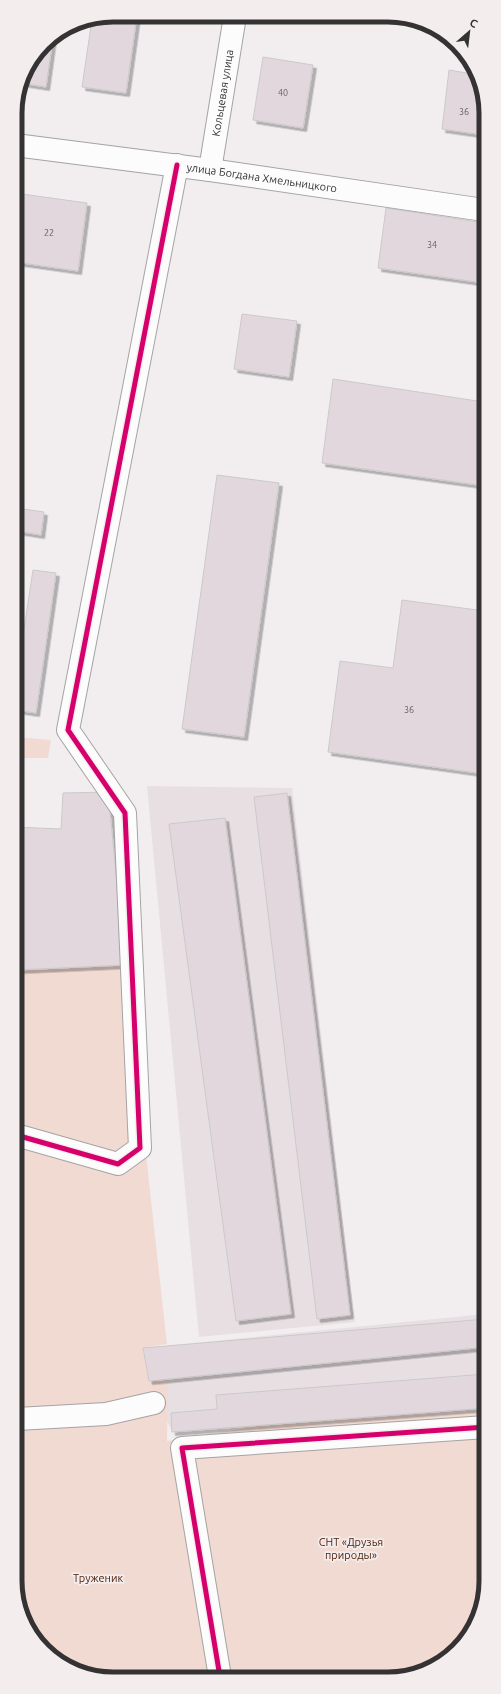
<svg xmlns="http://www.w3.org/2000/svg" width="501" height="1694" viewBox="0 0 501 1694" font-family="Ubuntu,sans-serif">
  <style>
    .built { fill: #e8dfe2 }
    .green { fill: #f1dad1 }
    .building { fill: #e3d7de; stroke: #cbc9ca; filter: url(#shadow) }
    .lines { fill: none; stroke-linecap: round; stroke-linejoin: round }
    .street-casing { stroke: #a5a3a3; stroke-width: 24 }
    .street { stroke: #fdfcfd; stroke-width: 22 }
    .cycleway-casing { stroke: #f3edee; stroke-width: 8 }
    .cycleway { stroke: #d6006c; stroke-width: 5 }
    .labels { text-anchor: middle; stroke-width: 3.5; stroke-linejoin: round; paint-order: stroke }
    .number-label { font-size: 9px; fill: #625e60 }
    .street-label { font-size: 11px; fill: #343233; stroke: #f3edee }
    .park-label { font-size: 11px; fill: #4e1d03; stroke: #f3edee }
    .rim { fill: none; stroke: #343233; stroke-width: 5 }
  </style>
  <defs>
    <filter id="shadow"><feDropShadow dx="3.5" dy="3.5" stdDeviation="0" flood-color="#0004"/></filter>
  </defs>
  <rect width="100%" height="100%" fill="#f2eeef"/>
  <g class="built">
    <polygon points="147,786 292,788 355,1322 199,1337"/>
    <polygon points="485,1314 486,1410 172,1432 149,1381 143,1348"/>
  </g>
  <g class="green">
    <polygon points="16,737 51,740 48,758 16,758"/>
    <polygon points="125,965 167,1344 143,1348 149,1381 168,1382 167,1441 258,1426 486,1410 486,1587 479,1618 461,1646 437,1666 407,1677 94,1677 44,1650 17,1600 16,971"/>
  </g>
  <g class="building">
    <polygon points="113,15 137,15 126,93 82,87 92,19"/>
    <polygon points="53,37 46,87 21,83 23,76 44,44"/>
    <polygon points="263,57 313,65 303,128 253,120"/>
    <polygon points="449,70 473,74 484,94 484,135 442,129"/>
    <polygon points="15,193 87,203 78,271 15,262"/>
    <polygon points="386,208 484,223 484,283 378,268"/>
    <polygon points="242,314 297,321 289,377 234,369"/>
    <polygon points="333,379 484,402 485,486 322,463"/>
    <polygon points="217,475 279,483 244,737 182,729"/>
    <polygon points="16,508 44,512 41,535 16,531"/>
    <polygon points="33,570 56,573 36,713 16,710 16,682"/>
    <polygon points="402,600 485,611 485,774 328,752 340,661 393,668"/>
    <polygon points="108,792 125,965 16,970 16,827 61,829 63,793"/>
    <polygon points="287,793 350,1315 317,1319 254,797"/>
    <polygon points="225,818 291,1314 236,1321 169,824"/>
    <polygon points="486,1319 486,1347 149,1381 143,1348"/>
    <polygon points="486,1374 486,1408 172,1432 171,1413 217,1409 216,1395"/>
  </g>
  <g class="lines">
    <g class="street-casing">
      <g id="street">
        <path id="s1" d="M15 145 210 170 484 210"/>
        <path id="s2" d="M210 170 235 16"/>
        <polyline points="16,1135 118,1164 140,1148 125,813 68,730 177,165"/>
        <polyline points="17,1419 106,1414 154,1403"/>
        <polyline points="220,1677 182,1448 486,1427"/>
      </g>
    </g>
    <use href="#street" class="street"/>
    <g class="cycleway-casing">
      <g id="cycleway">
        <polyline points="16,1135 118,1164 140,1148 125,813 68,730 177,165"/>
        <polyline points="220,1677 182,1448 486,1427"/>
      </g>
    </g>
    <use href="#cycleway" class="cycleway"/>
  </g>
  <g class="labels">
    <g class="number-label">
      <text x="283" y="96">40</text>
      <text x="464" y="115">36</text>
      <text x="49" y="236">22</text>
      <text x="432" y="248">34</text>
      <text x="409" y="713">36</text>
    </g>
    <g class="street-label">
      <text dy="4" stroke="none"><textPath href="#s2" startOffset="78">Кольцевая улица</textPath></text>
      <text dy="4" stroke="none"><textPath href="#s1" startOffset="249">улица Богдана Хмельницкого</textPath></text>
    </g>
    <g class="park-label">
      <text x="351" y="1546">СНТ «Друзья<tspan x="351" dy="13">природы»</tspan></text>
      <text x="98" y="1582">Труженик</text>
    </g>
  </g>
  <path d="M0 0H501V1694H0ZM113 22H388A91 91 0 0 1 479 113V1581A91 91 0 0 1 388 1672H113A91 91 0 0 1 22 1581V113A91 91 0 0 1 113 22Z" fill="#f3edee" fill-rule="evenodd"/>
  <path class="rim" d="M113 22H388A91 91 0 0 1 479 113V1581A91 91 0 0 1 388 1672H113A91 91 0 0 1 22 1581V113A91 91 0 0 1 113 22Z"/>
  <g transform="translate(469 32) rotate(28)" stroke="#f3edee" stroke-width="3" paint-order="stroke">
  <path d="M0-3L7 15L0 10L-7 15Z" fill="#343233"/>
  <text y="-6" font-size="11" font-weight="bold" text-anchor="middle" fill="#343233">С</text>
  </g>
</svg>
